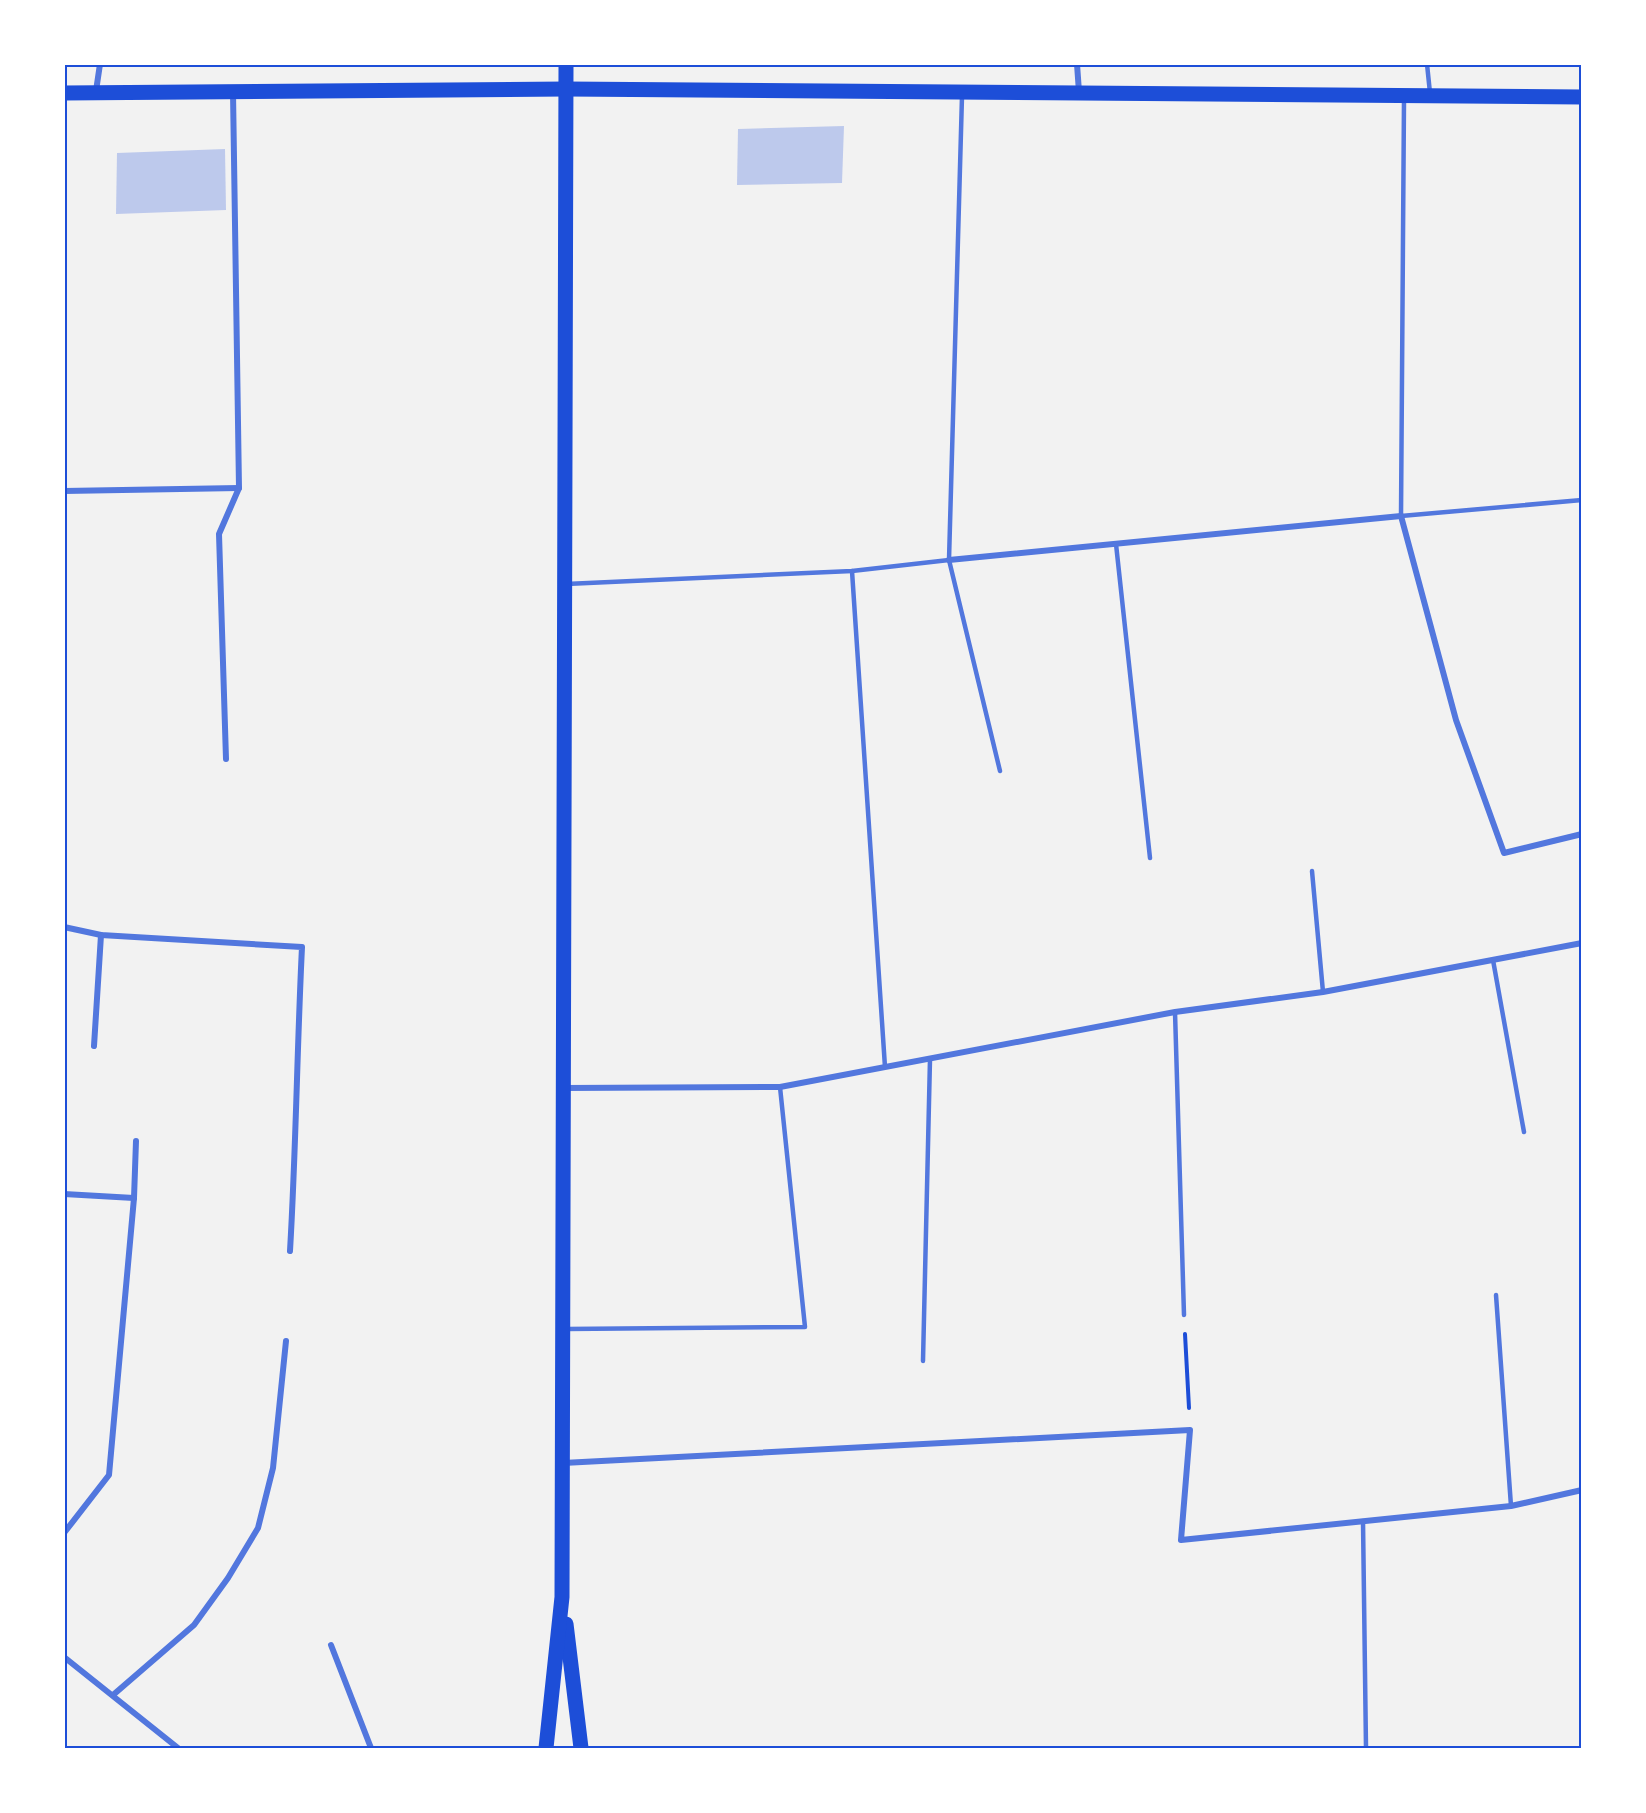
<svg xmlns="http://www.w3.org/2000/svg" width="1646" height="1813" viewBox="0 0 1646 1813" font-family="'Roboto Condensed',sans-serif">
  <style>
    .building { fill: #bdc9ec }
    .lines { fill: none; stroke-linecap: round; stroke-linejoin: round }
    .path { stroke: #1d4ed8; stroke-width: 4 }
    .service { stroke: #5277de; stroke-width: 4.5 }
    .minor { stroke: #5277de; stroke-width: 6 }
    .primary { stroke: #1d4ed8; stroke-width: 15 }
    .neatline { fill: none; stroke: #1d4ed8; stroke-width: 2 }
  </style>
  <rect width="100%" height="100%" fill="#f2f2f2"/>
  <g class="building">
    <polygon points="844,126 842,183 737,185 738,129"/>
    <polygon points="225,149 226,210 116,214 117,153"/>
  </g>
  <g class="lines">
    <polyline class="path" points="1185,1334 1189,1408"/>
    <g class="service">
      <polyline points="1427,64 1430,93"/>
      <polyline points="962,96 949,560 1000,771"/>
      <polyline points="1404,99 1401,516 1582,500"/>
      <polyline points="1116,544 1150,858"/>
      <polyline points="852,571 885,1067"/>
      <polyline points="566,584 852,571 949,560"/>
      <polyline points="1312,871 1323,992"/>
      <polyline points="1493,960 1524,1132"/>
      <polyline points="1175,1012 1184,1315"/>
      <polyline points="1496,1295 1511,1506"/>
      <polyline points="566,1329 805,1327 780,1087"/>
      <polyline points="923,1361 930,1059"/>
      <polyline points="1363,1521 1366,1748"/>
    </g>
    <g class="minor">
      <polyline points="1077,64 1079,92"/>
      <polyline points="96,91 100,64"/>
      <polyline points="64,491 239,488"/>
      <polyline points="949,560 1401,516 1456,720 1504,853 1582,834"/>
      <polyline points="226,759 219,534 239,488 233,92"/>
      <path d="M64 927 101 935 302 947C297 1048 296 1150 290 1251"/>
      <polyline points="94,1046 101,935"/>
      <polyline points="564,1088 780,1087 1175,1012 1323,992 1582,943"/>
      <polyline points="64,1194 134,1198"/>
      <polyline points="563,1463 1190,1430 1181,1540 1511,1506 1582,1490"/>
      <polyline points="64,1533 109,1475 134,1198 136,1141"/>
      <polyline points="331,1645 371,1748"/>
      <polyline points="64,1657 178,1748"/>
      <polyline points="113,1695 194,1625 228,1578 258,1528 273,1468 286,1341"/>
    </g>
    <g class="primary">
      <polyline points="64,93 566,89 1582,97"/>
      <polyline points="566,1624 581,1748"/>
      <polyline points="546,1748 562,1597 566,64"/>
    </g>
  </g>
  <rect width="1646" height="1813" fill="none" stroke="#ffffff" stroke-width="132"/>
  <rect x="66" y="66" width="1514" height="1681" class="neatline"/>
</svg>
